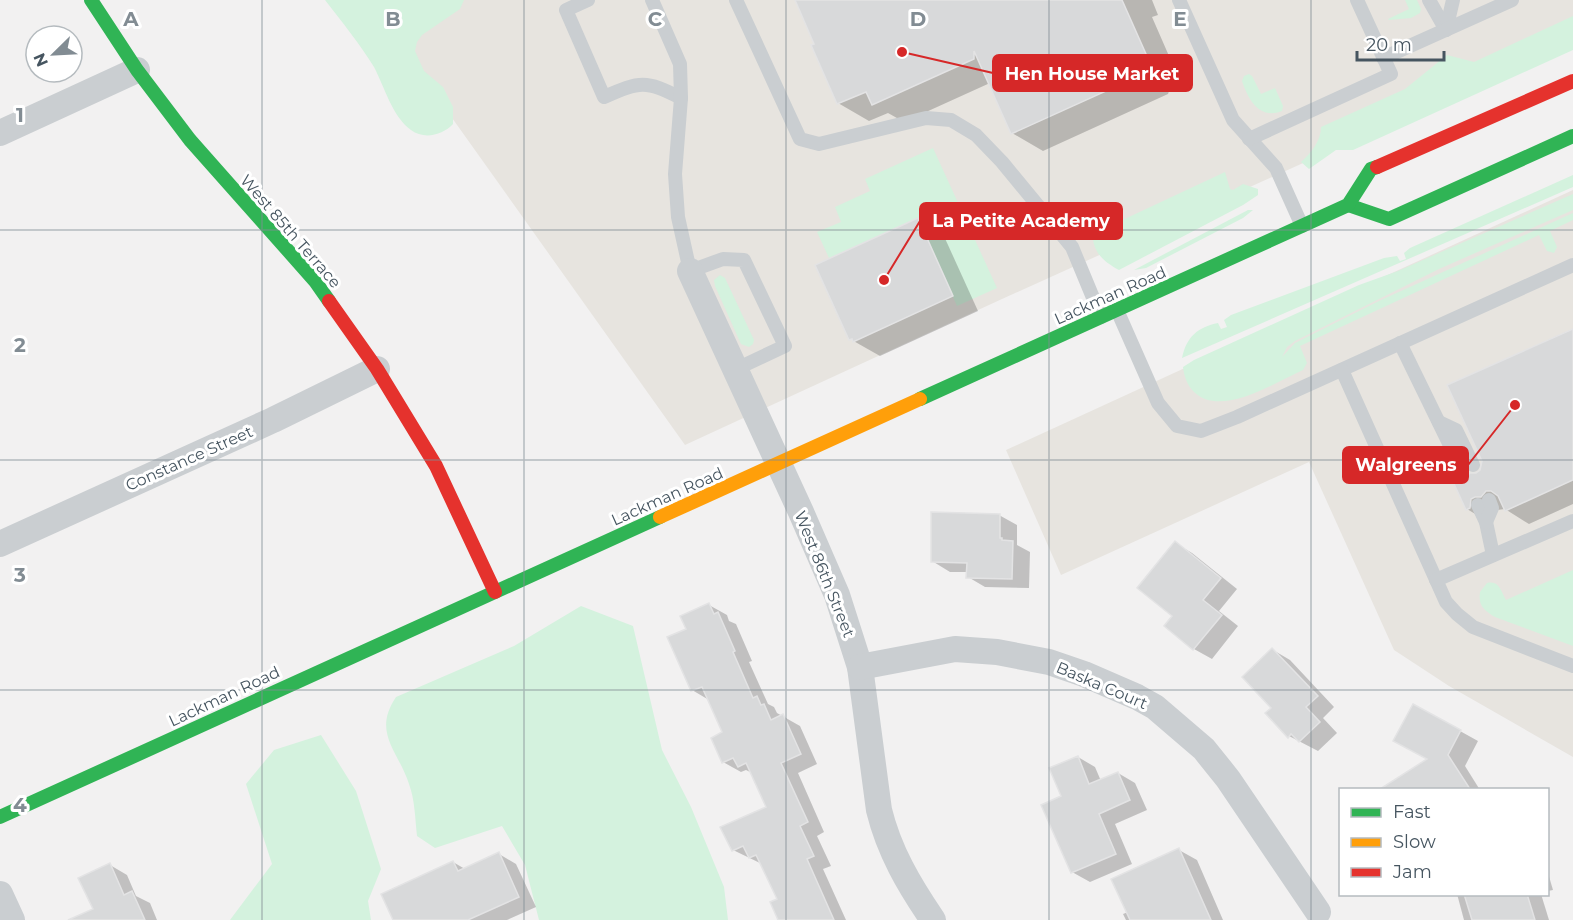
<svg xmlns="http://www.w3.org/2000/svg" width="1573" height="920" viewBox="0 0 1573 920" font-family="Montserrat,sans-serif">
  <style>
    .commercial { fill: #e7e4df }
    .green { fill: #d4f2de }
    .shadow { fill: #0003 }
    .building { fill: #d8d9da; stroke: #e3e3e4; stroke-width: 1.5 }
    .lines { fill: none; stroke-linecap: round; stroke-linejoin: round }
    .lane { stroke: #caced1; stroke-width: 14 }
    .street { stroke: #caced1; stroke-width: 26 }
    .fast { stroke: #30b455; stroke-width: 14 }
    .slow { stroke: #ff9f0a; stroke-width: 14 }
    .jam { stroke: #e5322d; stroke-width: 14 }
    .grid { fill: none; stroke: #828c93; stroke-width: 1.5; stroke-opacity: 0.55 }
    .labels { text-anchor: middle; stroke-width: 6; stroke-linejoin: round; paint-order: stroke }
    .street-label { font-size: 16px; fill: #465560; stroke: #fff }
    .grid-label { font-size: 20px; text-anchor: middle; font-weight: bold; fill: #828c93; stroke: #fff; stroke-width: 6; stroke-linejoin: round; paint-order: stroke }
    .leader { fill: none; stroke: #d62828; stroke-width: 2 }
    .callout-dot { fill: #d62828; stroke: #fff; stroke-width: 2 }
    .callout { fill: #d62828; stroke: #d62828; stroke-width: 2 }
    .callout-label { font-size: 18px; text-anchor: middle; font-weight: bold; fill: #fff }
  </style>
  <rect width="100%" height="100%" fill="#f2f1f1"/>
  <g class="commercial">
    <polygon points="368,0 1573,0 1573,41 1002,299 685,445"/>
    <polygon points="1573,190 1573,757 1449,686 1394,650 1309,462 1061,575 1006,450"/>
  </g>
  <g class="green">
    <path d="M325 0H464L460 9 422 35 417 42 415 51 424 71 443 87 453 107V124C443 135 424 140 411 130 392 116 385 88 374 67 360 44 342 22 325 0Z"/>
    <polygon points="1405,0 1417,0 1421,9 1420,13 1411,18 1389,20 1388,19 1409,9"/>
    <path d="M1573 16V50L1353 150H1336L1309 169 1301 162C1311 153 1321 141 1321 127L1405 89 1447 55 1474 62Z"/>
    <path d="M1249 74 1252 76 1261 94 1275 88 1283 106 1282 111C1259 120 1248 99 1242 81L1244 76Z"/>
    <polygon points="933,148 997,288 957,306 917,218 829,258 817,232 841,222 835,207 870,191 865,179"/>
    <path d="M1225 172 1230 189 1233 190 1243 184 1258 189V195L1243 205 1119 270C1106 263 1094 254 1093 238L1099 231Z"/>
    <path d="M1573 175V187L1182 358C1186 337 1198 327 1218 323L1221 329 1227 327 1224 320 1231 315 1384 258 1397 256 1400 261 1406 259 1404 253 1410 248Z"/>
    <path d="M1573 194V210L1439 269 1295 341 1287 347 1282 357 1295 343 1379 301 1573 213V220L1550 231 1557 247 1554 253 1547 251 1539 235 1300 346 1307 363 1303 370C1274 383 1221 418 1194 392 1187 385 1184 376 1183 367L1194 360 1359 285 1398 271Z"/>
    <polygon points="1248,210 1253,210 1243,218 1146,268 1134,270"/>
    <polygon points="720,275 725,278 754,340 753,344 749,347 741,344 715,286 714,280"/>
    <path d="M1573 570V646L1495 617C1484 610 1478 606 1480 592L1487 583C1499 580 1501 591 1506 600Z"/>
    <path d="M581 606 633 626 662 750 691 807 724 887 728 920H539L525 865 502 826 435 848 417 836C415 819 415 800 409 784 398 750 372 733 396 697L514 646Z"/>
    <polygon points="321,735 356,791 381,869 368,901 371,920 230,920 272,864 246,784 274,750"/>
  </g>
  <g class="shadow">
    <polygon points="797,0 1152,0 1158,15 1152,17 1176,72 1168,94 1043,151 1012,133 990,83 904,122 888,113 869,121 838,103"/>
    <polygon points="917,219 943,234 978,311 880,356 850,339"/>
    <polygon points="1573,330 1573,504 1529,524 1505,509 1497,510 1490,523 1467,509 1454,475 1461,479 1477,475"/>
    <polygon points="999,515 1017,525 1017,545 1030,552 1029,588 985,587 968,577 968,572 950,572 932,561"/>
    <polygon points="1175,543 1192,553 1237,589 1219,611 1238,626 1212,659 1194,649 1166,626 1174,616"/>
    <polygon points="709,605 727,615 729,621 736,624 752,661 749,662 768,704 774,707 777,713 800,726 817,764 798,773 824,832 817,836 831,866 823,869 846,920 780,920 779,900 762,864 733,850 768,808 752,773 746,770 741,772 723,762 724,733 709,700 692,690 688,629"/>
    <polygon points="1273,650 1290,660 1334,707 1323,718 1337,733 1318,751 1289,736 1273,708"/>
    <polygon points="1460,731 1478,741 1465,766 1480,790 1383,790 1429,760"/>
    <polygon points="1078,757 1095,767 1101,781 1118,773 1135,783 1147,810 1115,824 1132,864 1090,882 1072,872 1063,797"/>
    <polygon points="1179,850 1197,860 1223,920 1126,920 1123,914 1128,912"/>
    <polygon points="499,854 516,864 536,907 507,920 395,920 453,862 465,869"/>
    <polygon points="110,865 127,875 136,896 150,903 157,920 97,920"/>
    <polygon points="1548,873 1553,890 1548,891"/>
    <polygon points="1457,894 1541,894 1549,920 1464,920"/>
  </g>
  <g class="building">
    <polygon points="795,0 1122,0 1146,54 1137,77 1011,134 974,51 974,59 872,105 866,92 837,104 811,45 814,44"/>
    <polygon points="918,218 953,296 853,342 852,339 849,340 815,265"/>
    <polygon points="1573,329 1573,480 1505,511 1498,496 1491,491 1486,491 1481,497 1475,497 1471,499 1470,508 1466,510 1450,475 1454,474 1457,478 1465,478 1470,473 1476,473 1480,470 1482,461 1447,385"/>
    <polygon points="931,512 1000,514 1000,538 1002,538 1002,540 1013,541 1012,579 966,578 967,563 931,562"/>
    <polygon points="1175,541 1221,578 1203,600 1222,615 1193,650 1164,626 1172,616 1137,588"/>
    <polygon points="709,603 714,614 718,612 735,651 733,652 753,698 757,696 761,705 764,704 771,720 783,714 801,754 781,763 808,822 800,826 814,856 807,859 834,920 778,920 770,902 777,899 756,855 749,858 743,846 732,851 720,827 766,807 746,763 738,767 733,758 722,763 711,738 722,732 702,687 691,691 667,637 686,629 680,616"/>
    <polygon points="1272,648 1318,696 1306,707 1320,722 1299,742 1291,734 1288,738 1265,713 1271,708 1242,677"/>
    <polygon points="1413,704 1461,730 1448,755 1470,789 1380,789 1427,759 1393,741"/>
    <polygon points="1078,756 1089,784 1118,772 1130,800 1099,814 1116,854 1071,873 1041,805 1061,796 1049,768"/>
    <polygon points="1179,848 1211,920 1130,920 1111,879"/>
    <polygon points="499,852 519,897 468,920 393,920 381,894 453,861 458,871"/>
    <polygon points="110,863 124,895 132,891 145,920 68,920 93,909 78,878"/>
    <polygon points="1464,894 1527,894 1535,920 1472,920"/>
  </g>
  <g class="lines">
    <g class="lane">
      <path d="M588 0 566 10 604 97C641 81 645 80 681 98"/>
      <polyline points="652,0 680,64 681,98 675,174 678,217 690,271 723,259 744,260 785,346 734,370"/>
      <polyline points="736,0 800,139 819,144 926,118 951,120 976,135 1002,162 1072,247 1101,317"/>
      <polyline points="1179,0 1233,120 1276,168 1302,226"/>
      <polyline points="1429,0 1446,30"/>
      <polyline points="1446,30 1453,0"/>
      <polyline points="1383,58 1512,0"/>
      <polyline points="1249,139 1391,74 1357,0"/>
      <polyline points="1117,310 1158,403 1177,426 1201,431 1237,417 1573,265"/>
      <polyline points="1400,343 1462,470"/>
      <polyline points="1342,370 1446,602 1457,614 1473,627 1573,666"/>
      <polyline points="1439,422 1456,430 1473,465"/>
      <polyline points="1478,505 1486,522 1493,555"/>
      <polyline points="1486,522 1492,508 1489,500"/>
      <polyline points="1436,580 1573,521"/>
    </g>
    <g class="street">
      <polyline points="0,133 137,70"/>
      <path d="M690 271 801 512 837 595 860 667 879 810C889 851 909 885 933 920"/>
      <polyline points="0,544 273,420 377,369"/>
      <polyline points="860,667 955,649 997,652 1049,662 1084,674 1137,697 1155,707 1204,749 1228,779 1318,912"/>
      <polyline points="0,894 12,920"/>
    </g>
    <g class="fast">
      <polyline points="91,0 137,70 190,140 315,281 329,301"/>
      <polyline points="1348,205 1389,219 1573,136"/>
      <polyline points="920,399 1348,205 1371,169 1377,167"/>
      <polyline points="0,817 660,517"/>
    </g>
    <polyline class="slow" points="660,517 920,399"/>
    <g class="jam">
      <polyline points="1377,167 1573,81"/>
      <polyline points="329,301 377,369 436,466 495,592"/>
    </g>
  </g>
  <path class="grid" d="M262 0V920M524 0V920M786 0V920M1049 0V920M1311 0V920M0 230H1573M0 460H1573M0 690H1573"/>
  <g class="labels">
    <g class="street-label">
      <text transform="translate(291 231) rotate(49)" y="6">West 85th Terrace</text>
      <text transform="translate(1110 295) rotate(-24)" y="6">Lackman Road</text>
      <text transform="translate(189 458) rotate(-24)" y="6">Constance Street</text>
      <text transform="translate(667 496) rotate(-24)" y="6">Lackman Road</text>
      <text transform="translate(825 574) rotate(68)" y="6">West 86th Street</text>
      <text transform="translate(1102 685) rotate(23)" y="6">Baska Court</text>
      <text transform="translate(224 696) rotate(-25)" y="6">Lackman Road</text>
    </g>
  </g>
  <g class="grid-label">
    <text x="131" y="26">A</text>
    <text x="393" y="26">B</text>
    <text x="655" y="26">C</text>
    <text x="918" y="26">D</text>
    <text x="1180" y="26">E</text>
    <text x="20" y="122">1</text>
    <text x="20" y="352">2</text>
    <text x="20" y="582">3</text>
    <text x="20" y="812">4</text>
  </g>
  <path class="leader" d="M902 52L993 73M884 280L920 221M1515 405L1468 465"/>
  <g class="callout-dot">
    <circle cx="902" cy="52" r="6"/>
    <circle cx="884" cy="280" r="6"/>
    <circle cx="1515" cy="405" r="6"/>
  </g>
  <g class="callout">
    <rect x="993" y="55" width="199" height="36" rx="6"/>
    <rect x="920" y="203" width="202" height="36" rx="6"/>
    <rect x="1343" y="447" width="125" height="36" rx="6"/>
  </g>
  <g class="callout-label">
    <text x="1092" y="80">Hen House Market</text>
    <text x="1021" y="227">La Petite Academy</text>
    <text x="1406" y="471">Walgreens</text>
  </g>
  <rect x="1339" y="788" width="210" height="108" fill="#ffffff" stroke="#b5bbbf" stroke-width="1.5"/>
  <rect x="1351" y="808" width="30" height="9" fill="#30b455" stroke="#b5bbbf" stroke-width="1.5"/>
  <text x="1393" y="818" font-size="18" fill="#465560">Fast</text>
  <rect x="1351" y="838" width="30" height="9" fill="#ff9f0a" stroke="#b5bbbf" stroke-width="1.5"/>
  <text x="1393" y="848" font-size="18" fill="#465560">Slow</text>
  <rect x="1351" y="868" width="30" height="9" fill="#e5322d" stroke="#b5bbbf" stroke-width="1.5"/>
  <text x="1393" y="878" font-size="18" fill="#465560">Jam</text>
  <g transform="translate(54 54) rotate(246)"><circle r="28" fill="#ffffff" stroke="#b5bbbf" stroke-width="1.5"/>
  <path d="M0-4.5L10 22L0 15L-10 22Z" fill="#828c93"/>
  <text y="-9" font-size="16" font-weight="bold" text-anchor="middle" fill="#465560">N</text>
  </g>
  <path d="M1357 51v9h87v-9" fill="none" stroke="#465560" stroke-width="3"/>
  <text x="1366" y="51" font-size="18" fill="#465560" stroke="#ffffff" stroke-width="4.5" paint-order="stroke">20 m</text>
</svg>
